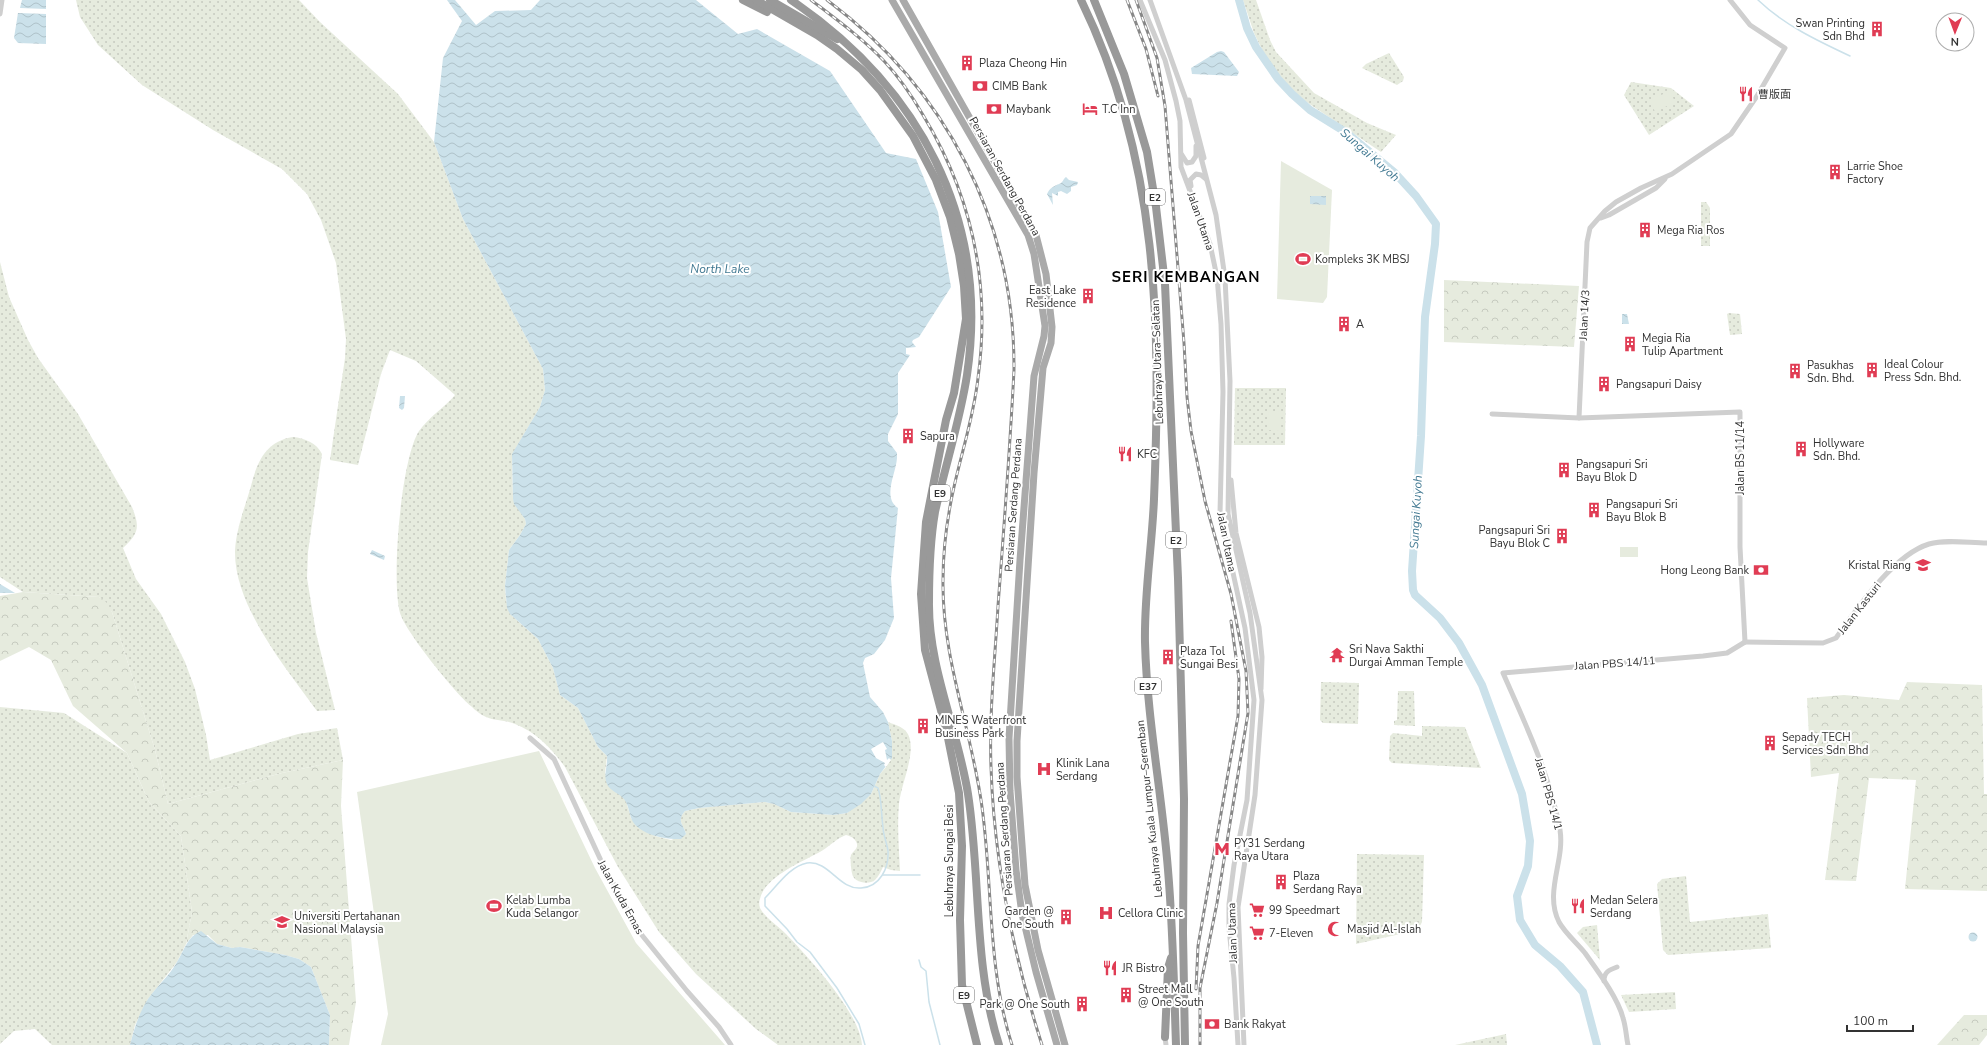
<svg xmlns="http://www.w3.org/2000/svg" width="1987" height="1045" viewBox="0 0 1987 1045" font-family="'Nunito Sans','Noto Sans SC',sans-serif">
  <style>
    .grass { fill: url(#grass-dots) }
    .forest { fill: url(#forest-crowns) }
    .pitch { fill: #e6ebde }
    .water { fill: url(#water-waves) }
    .pier { fill: #fff }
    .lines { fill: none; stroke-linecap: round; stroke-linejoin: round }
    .stream { stroke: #cbe1ea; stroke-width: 1.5 }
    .river { stroke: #cbe1ea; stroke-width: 8 }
    .minor { stroke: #cfcfcf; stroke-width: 5 }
    .major { stroke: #aaa; stroke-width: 7 }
    .highway { stroke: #999; stroke-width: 8 }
    .rail-casing { stroke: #878787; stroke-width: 3 }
    .rail { stroke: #fff; stroke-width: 1.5; stroke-dasharray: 4.5; stroke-linecap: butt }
    .labels { text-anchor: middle; stroke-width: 4; stroke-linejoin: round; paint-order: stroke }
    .shield { fill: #fff; stroke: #707070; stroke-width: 1 }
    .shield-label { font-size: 10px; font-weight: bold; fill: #323232 }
    .poi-label { font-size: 11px; fill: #323232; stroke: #fff; text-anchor: start }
    .street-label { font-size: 11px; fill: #323232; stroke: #fff }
    .water-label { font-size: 12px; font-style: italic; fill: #417992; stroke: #fff }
    .district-label { font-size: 15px; font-weight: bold; letter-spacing: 1px; fill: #000; stroke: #fff }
  </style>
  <defs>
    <pattern id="grass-dots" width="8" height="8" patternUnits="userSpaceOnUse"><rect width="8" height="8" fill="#e6ebde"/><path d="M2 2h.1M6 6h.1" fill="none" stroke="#c6cabf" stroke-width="1.8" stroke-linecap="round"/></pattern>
    <pattern id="forest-crowns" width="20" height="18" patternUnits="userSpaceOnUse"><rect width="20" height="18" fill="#e6ebde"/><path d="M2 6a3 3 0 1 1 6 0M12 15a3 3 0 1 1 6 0" fill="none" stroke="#c6cabf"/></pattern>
    <pattern id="water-waves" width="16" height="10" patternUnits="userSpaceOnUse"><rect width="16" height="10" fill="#cbe1ea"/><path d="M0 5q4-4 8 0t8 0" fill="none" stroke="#afc2c9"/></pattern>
  </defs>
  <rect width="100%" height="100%" fill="#fff"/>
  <g class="grass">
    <path d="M76 0H299L320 22 398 94 434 142 463 219 543 369 545 390 540 407 516 448 512 460 513 499 525 519 526 524 520 535 509 550 505 586 506 600 510 614 538 639 553 668 560 695 578 708 598 747 607 756 605 773 626 801 631 818 637 826 655 836 671 840 686 834C684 825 676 821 685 811L699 808 765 802 774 804 791 812 834 815 847 813 871 794 880 774 886 767 892 741 888 722C898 726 908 728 910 740 914 758 901 785 899 804 897 826 899 849 900 871L891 870 883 867C881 871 879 876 875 880 869 885 853 883 852 873 851 869 850 858 851 855 853 851 858 849 857 844 856 839 851 836 846 835 835 839 828 848 818 853 801 862 764 878 760 899 759 901 759 905 760 908 765 918 778 926 786 934 808 957 860 1013 862 1045H778L756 1029 696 974 659 932 618 867 565 767C552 749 536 732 515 724 506 720 495 721 486 717 481 715 475 710 471 706 455 693 405 631 400 613 391 580 401 459 419 431 429 417 445 407 455 395L416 361 390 350 381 374 358 465 330 460 345 358 346 339 336 263 321 220 307 194 282 169 213 130 142 85 98 45 80 17Z"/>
    <polygon points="1243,0 1256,0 1270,40 1276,52 1314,93 1367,123 1396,135 1381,152 1305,101 1289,87 1268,62 1254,33"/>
    <polygon points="1389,53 1404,77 1403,81 1397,85 1362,68 1366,64"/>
    <polygon points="1631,82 1671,88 1694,106 1649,135 1624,95"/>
    <polygon points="1701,202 1706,202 1710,208 1710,246 1701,246"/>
    <path d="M0 262 9 297 28 340 38 358 78 414 132 507C140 527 139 533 123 548L136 579 161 614 185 662 195 689 206 735 210 760 298 734 337 728 343 760 282 773 168 804 155 750 112 612 99 597 23 592 0 577Z"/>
    <polygon points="1729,313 1740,314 1742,334 1730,335 1727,314"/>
    <polygon points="1235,388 1286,388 1285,445 1234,445"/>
    <path d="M293 437C304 438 317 443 322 454L308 552 307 578 316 633 335 710 317 711C286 668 234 606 235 551 236 529 245 507 251 486 257 462 266 441 293 437Z"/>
    <polygon points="1321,682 1359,683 1358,724 1323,723 1320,720"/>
    <polygon points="1398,691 1414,691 1415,726 1394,725 1394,721 1397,720"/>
    <polygon points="0,707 64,713 127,753 149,802 181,836 192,912 186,944 177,962 148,999 135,1025 130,1045 52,1045 35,1029 14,1031 0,1044"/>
    <polygon points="1422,726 1465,727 1481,768 1392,763 1389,760 1390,736 1393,733 1422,736"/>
    <polygon points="1357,854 1424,855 1422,922 1418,930 1356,944"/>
    <polygon points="1686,876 1690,922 1768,914 1771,948 1668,955 1663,950 1657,884 1662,879"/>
    <polygon points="1597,925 1600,960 1577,933 1583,927"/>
    <polygon points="1675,992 1676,1009 1629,1012 1621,995"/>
    <polygon points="1506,1034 1507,1045 1455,1045"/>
  </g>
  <g class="forest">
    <polygon points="1444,280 1579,286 1574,347 1444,342"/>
    <polygon points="23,592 99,597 106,602 112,612 155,750 168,804 282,773 343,760 341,806 356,1002 349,1045 329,1045 330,1015 311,967 299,959 285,955 240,947 232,948 217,944 208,935 193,935 186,944 192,912 181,836 149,802 127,753 73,706 51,660 29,647 0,661 0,596"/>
    <polygon points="1907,682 1982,685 1984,794 1987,794 1987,891 1905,889 1916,780 1869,778 1856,881 1825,880 1839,773 1811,777 1807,698 1844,695 1899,700"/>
    <polygon points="1964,1015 1987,1015 1987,1035 1979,1045 1937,1045"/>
  </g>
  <g class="pitch">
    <polygon points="1670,91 1675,102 1655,112 1650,100"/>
    <polygon points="1281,161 1332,190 1327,297 1323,303 1277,299"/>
    <polygon points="1269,411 1279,412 1279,431 1268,430"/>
    <rect x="1620" y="547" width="18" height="10"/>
    <polygon points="539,751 595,868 636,943 725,1045 381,1045 388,1014 357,792"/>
  </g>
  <g class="water">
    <polygon points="22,0 46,0 46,9 20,8"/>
    <path d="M447 0H455L476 25 495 11 531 10 540 0H696L738 34 757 29 830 71 886 153 916 159 938 212 951 287 919 337 913 340 912 342 916 347 906 348V354L910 355 898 373V414L888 434V441L897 453V458C896 474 882 497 898 508L891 578 894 618 885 640 874 654 865 658 863 663 870 697 883 712 888 722 892 741V758L880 774 871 794 861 804 847 813 834 815 791 812 774 804 765 802 699 808 685 811C676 821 684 825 686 834L681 839C666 840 642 835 633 822 629 815 629 805 624 799 619 793 610 791 607 784 603 775 608 765 607 756L598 747 578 708 560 695 553 668 538 639 510 614 507 608 505 586 509 550 520 535 526 524 525 519 514 504 513 499 512 454 540 407 545 390 543 369 463 219 434 142 443 58 462 21Z"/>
    <polygon points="18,13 46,14 46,44 18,43 14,38"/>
    <polygon points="1221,51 1224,52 1239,72 1237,76 1192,74 1191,68 1217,52"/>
    <path d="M1066 177 1069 180 1078 182 1077 185 1071 187V191L1067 194 1061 191 1058 192V196L1052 193 1053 205 1047 194C1050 188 1052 187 1059 184 1063 183 1063 179 1066 177Z"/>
    <polygon points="1310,196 1326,196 1326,205 1310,204"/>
    <polygon points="1622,314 1627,314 1629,324 1622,324"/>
    <polygon points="400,396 405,396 404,408 402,410 399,408"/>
    <polygon points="372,550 385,556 384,560 370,554"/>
    <polygon points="0,584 15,593 0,593"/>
    <path d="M201 931 217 944 232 948 240 947 285 955 299 959 311 967 330 1015 329 1045H130C134 1029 139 1013 148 999 157 986 170 975 177 962 185 949 187 937 201 931Z"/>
    <circle cx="1973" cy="937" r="4.5"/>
  </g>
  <polygon class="pier" points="883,742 887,749 885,750 887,760 889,758 891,760 886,767 884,765 885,763 876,758 871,749"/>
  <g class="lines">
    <g class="stream">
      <path d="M1758 0C1784 25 1818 41 1850 56"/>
      <polyline points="883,875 920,875"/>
      <polyline points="919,960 921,967 926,971 929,1002 940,1045"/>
      <path d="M865 1045 859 1024 837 988 810 952 797 942 787 929 765 906V898C777 886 790 866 807 863 829 860 839 890 861 888 880 887 889 868 888 851 887 843 883 835 883 827 881 814 882 800 878 788L874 786"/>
    </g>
    <polyline class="river" points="1239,0 1247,28 1256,47 1278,79 1292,94 1310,110 1347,133 1394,172 1416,196 1436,224 1435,244 1425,317 1421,436 1412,571 1413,590 1415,595 1440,618 1459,643 1482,685 1522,794 1530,841 1528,866 1517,896 1520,920 1535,945 1560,966 1583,992 1597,1045"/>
    <g class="minor">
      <polyline points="1140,0 1165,60 1176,101 1180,121 1181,167 1210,244 1217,277 1221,324 1223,392 1220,513 1245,628 1254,700 1247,800 1234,865 1229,904 1229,928 1234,978 1238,1045"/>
      <polyline points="1150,0 1186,100 1216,215 1225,278 1230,381 1228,514 1250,613 1262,700 1255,795 1238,907 1244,1045"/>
      <polyline points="0,14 2,0"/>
      <polyline points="1189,100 1204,158"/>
      <polyline points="1182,155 1187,163 1192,162 1196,156 1196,146"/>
      <polyline points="1191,186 1190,180 1196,174 1201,175 1206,179"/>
      <polyline points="1601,218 1609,215 1656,188 1665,179"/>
      <polyline points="1492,414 1579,418 1740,412 1740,547 1745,642"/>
      <polyline points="1579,418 1587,242 1590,228 1605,211 1616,202 1641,188 1672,174 1731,134 1757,96 1785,48 1750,25 1730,0"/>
      <polyline points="1231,480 1236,533 1259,627 1262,657 1261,689"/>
      <path d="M1745 642 1823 643 1836 638C1857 609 1893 555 1929 544 1947 539 1969 543 1987 543"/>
      <polyline points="530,738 554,759 603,865 641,934 687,991 719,1027 731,1045"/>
      <path d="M1604 981C1604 972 1609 970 1617 967"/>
      <polyline points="1165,1037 1166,1045"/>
      <path d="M1628 1045C1626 1036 1626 1027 1623 1018 1618 998 1597 970 1585 953 1577 943 1565 933 1559 922 1544 892 1565 861 1560 830 1550 775 1525 723 1503 673L1703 656 1727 653 1745 642"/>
    </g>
    <g class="major">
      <polyline points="892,0 1028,235 1034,254 1045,326 1044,336 1034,376 1020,560 1009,738 1010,791 1016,870 1022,914 1036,972 1057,1045"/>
      <polyline points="903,0 1036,235 1046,274 1052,327 1051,343 1043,368 1034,473 1017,741 1017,777 1025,885 1038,950 1065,1045"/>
    </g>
    <g class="highway">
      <polyline points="743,0 767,12"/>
      <polyline points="756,0 817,35 837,49 862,70 880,90 913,136 936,180 950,217 959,254 964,286 966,319 954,393 946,420 926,522 921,594 925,650 947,733 959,793 962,846 960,920 962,985 977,1045"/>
      <polyline points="770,0 837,39"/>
      <path d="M791 0C919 87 990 218 967 375 960 421 945 466 935 512 930 541 929 572 929 602 928 667 958 730 968 794 981 878 973 964 999 1045"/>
      <path d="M1081 0C1159 160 1161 325 1154 499 1152 547 1144 595 1145 642 1147 719 1162 794 1168 870 1173 928 1174 987 1176 1045"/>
      <polyline points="1094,0 1124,74 1147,152 1156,207 1165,284 1178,578 1184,799 1183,933 1185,1045"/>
      <polyline points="1165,1037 1168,968 1171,958"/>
    </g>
    <g class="rail-casing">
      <g id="rail">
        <path d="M811 0C836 19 862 38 884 61 899 77 912 96 923 115 972 196 991 284 978 378 974 415 962 451 954 487 947 518 943 550 943 581 942 659 972 731 982 807 993 887 987 967 1012 1045"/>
        <path d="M827 0C946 89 1015 221 1014 370 1010 449 1004 527 998 606 995 659 989 713 991 767 994 862 1013 954 1042 1045"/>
        <polyline points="1127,0 1146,49 1158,96"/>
        <polyline points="1136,0 1157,58 1165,106 1184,343 1187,397 1191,431 1205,501 1231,594 1246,671 1248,713 1217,903 1200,988 1200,1045"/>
        <polyline points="1196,989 1198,946 1238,716 1239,679 1231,621"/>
      </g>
    </g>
    <use href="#rail" class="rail"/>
  </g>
  <defs>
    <g id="building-bare" transform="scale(1.2)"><path d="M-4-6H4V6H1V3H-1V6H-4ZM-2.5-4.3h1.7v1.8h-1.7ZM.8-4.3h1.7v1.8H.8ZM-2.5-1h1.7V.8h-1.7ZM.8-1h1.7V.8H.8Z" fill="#e03c54" stroke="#fff" stroke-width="2.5" paint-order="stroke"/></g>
    <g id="bank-bare" transform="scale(1.2)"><path d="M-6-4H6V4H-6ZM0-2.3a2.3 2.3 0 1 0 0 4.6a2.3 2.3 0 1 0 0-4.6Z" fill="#e03c54" stroke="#fff" stroke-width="2.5" paint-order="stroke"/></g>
    <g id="restaurant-bare" transform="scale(1.2)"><path d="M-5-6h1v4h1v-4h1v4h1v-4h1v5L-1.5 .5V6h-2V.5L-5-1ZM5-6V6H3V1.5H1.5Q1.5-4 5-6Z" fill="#e03c54" stroke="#fff" stroke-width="2.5" paint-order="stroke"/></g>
    <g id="hotel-bare" transform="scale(1.2)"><path d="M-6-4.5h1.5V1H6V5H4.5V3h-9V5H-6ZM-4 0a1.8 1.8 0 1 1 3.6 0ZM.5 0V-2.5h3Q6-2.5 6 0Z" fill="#e03c54" stroke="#fff" stroke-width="2.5" paint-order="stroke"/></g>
    <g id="stadium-bare" transform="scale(1.2)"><path d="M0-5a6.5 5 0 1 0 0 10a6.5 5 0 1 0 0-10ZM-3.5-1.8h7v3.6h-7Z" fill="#e03c54" stroke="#fff" stroke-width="2.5" paint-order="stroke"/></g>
    <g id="school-bare" transform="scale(1.2)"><path d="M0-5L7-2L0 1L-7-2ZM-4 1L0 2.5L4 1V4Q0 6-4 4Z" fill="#e03c54" stroke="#fff" stroke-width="2.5" paint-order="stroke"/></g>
    <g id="temple-bare" transform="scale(1.2)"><path d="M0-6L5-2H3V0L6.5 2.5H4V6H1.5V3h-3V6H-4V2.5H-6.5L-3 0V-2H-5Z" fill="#e03c54" stroke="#fff" stroke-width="2.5" paint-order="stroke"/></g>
    <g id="hospital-bare" transform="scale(1.2)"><path d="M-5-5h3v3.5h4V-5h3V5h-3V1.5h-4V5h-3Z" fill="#e03c54" stroke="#fff" stroke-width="2.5" paint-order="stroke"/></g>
    <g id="metro-bare" transform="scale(1.2)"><path d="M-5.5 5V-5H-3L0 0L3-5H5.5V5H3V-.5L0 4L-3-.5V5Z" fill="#e03c54" stroke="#fff" stroke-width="2.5" paint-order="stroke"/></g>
    <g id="supermarket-bare" transform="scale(1.2)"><path d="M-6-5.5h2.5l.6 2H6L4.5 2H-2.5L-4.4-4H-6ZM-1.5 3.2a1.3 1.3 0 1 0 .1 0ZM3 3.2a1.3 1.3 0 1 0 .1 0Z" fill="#e03c54" stroke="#fff" stroke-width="2.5" paint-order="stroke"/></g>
    <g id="university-bare" transform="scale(1.2)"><path d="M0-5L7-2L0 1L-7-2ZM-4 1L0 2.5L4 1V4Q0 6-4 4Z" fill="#e03c54" stroke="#fff" stroke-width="2.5" paint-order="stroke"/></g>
    <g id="mosque-bare" transform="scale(1.2)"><path d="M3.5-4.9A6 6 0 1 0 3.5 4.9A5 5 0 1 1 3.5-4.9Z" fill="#e03c54" stroke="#fff" stroke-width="2.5" paint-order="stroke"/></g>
  </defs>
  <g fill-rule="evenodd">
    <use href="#building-bare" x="1877" y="29"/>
    <use href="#building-bare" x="967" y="63"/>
    <use href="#bank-bare" x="980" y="86"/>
    <use href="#restaurant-bare" x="1746" y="94"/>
    <use href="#bank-bare" x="994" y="109"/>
    <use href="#hotel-bare" x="1090" y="109"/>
    <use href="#building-bare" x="1835" y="172"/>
    <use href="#building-bare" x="1645" y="230"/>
    <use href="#stadium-bare" x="1303" y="259"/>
    <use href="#building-bare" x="1088" y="296"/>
    <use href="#building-bare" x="1344" y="324"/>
    <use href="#building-bare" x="1630" y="344"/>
    <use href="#building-bare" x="1872" y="370"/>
    <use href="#building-bare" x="1795" y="371"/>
    <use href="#building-bare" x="1604" y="384"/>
    <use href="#building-bare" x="908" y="436"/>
    <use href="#building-bare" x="1801" y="449"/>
    <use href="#restaurant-bare" x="1125" y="454"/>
    <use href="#building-bare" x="1564" y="470"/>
    <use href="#building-bare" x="1594" y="510"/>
    <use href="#building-bare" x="1562" y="536"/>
    <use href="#school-bare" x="1923" y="565"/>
    <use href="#bank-bare" x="1761" y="570"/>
    <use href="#temple-bare" x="1337" y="655"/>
    <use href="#building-bare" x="1168" y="657"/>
    <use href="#building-bare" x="923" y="726"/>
    <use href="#building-bare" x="1770" y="743"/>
    <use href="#hospital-bare" x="1044" y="769"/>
    <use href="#metro-bare" x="1222" y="849"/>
    <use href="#building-bare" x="1281" y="882"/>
    <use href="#stadium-bare" x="494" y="906"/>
    <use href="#restaurant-bare" x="1578" y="906"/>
    <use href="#supermarket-bare" x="1257" y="910"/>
    <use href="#hospital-bare" x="1106" y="913"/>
    <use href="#building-bare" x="1066" y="917"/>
    <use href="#university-bare" x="282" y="922"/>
    <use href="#mosque-bare" x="1335" y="929"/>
    <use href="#supermarket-bare" x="1257" y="933"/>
    <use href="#restaurant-bare" x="1110" y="968"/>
    <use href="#building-bare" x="1126" y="995"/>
    <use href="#building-bare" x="1082" y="1004"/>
    <use href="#bank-bare" x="1212" y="1024"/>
  </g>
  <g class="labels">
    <g class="shield">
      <rect x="1145" y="189" width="20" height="16" rx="3"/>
      <rect x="930" y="485" width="20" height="16" rx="3"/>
      <rect x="1166" y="532" width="20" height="16" rx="3"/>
      <rect x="1135" y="678" width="26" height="16" rx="3"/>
      <rect x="954" y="987" width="20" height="16" rx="3"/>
    </g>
    <g class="shield-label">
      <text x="1155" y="201">E2</text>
      <text x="940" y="497">E9</text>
      <text x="1176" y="544">E2</text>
      <text x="1148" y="690">E37</text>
      <text x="964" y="999">E9</text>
    </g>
    <g class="poi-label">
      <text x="1865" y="27" text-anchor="end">Swan Printing<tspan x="1865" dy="13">Sdn Bhd</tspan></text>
      <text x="979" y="67">Plaza Cheong Hin</text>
      <text x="992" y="90">CIMB Bank</text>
      <text x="1758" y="98">曹版面</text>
      <text x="1006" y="113">Maybank</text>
      <text x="1102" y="113">T.C Inn</text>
      <text x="1847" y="170">Larrie Shoe<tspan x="1847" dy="13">Factory</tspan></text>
      <text x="1657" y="234">Mega Ria Ros</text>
      <text x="1315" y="263">Kompleks 3K MBSJ</text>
      <text x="1076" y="294" text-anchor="end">East Lake<tspan x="1076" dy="13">Residence</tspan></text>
      <text x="1356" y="328">A</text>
      <text x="1642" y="342">Megia Ria<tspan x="1642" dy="13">Tulip Apartment</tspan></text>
      <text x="1884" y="368">Ideal Colour<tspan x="1884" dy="13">Press Sdn. Bhd.</tspan></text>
      <text x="1807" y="369">Pasukhas<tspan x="1807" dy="13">Sdn. Bhd.</tspan></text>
      <text x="1616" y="388">Pangsapuri Daisy</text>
      <text x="920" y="440">Sapura</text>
      <text x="1813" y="447">Hollyware<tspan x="1813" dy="13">Sdn. Bhd.</tspan></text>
      <text x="1137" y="458">KFC</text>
      <text x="1576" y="468">Pangsapuri Sri<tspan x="1576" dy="13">Bayu Blok D</tspan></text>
      <text x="1606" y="508">Pangsapuri Sri<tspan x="1606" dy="13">Bayu Blok B</tspan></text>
      <text x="1550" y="534" text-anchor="end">Pangsapuri Sri<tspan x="1550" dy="13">Bayu Blok C</tspan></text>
      <text x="1911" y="569" text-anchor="end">Kristal Riang</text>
      <text x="1749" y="574" text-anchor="end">Hong Leong Bank</text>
      <text x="1349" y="653">Sri Nava Sakthi<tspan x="1349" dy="13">Durgai Amman Temple</tspan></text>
      <text x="1180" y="655">Plaza Tol<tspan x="1180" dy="13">Sungai Besi</tspan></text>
      <text x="935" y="724">MINES Waterfront<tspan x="935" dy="13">Business Park</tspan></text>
      <text x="1782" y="741">Sepady TECH<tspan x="1782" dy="13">Services Sdn Bhd</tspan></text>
      <text x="1056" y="767">Klinik Lana<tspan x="1056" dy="13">Serdang</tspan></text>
      <text x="1234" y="847">PY31 Serdang<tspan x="1234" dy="13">Raya Utara</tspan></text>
      <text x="1293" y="880">Plaza<tspan x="1293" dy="13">Serdang Raya</tspan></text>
      <text x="506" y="904">Kelab Lumba<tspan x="506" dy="13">Kuda Selangor</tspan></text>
      <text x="1590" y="904">Medan Selera<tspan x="1590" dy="13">Serdang</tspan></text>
      <text x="1269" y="914">99 Speedmart</text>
      <text x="1054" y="915" text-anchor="end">Garden @<tspan x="1054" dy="13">One South</tspan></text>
      <text x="1118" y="917">Cellora Clinic</text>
      <text x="294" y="920">Universiti Pertahanan<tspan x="294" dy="13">Nasional Malaysia</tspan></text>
      <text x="1347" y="933">Masjid Al-Islah</text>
      <text x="1269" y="937">7-Eleven</text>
      <text x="1122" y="972">JR Bistro</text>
      <text x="1138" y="993">Street Mall<tspan x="1138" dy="13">@ One South</tspan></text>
      <text x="1070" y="1008" text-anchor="end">Park @ One South</text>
      <text x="1224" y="1028">Bank Rakyat</text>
    </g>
    <g class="street-label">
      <text transform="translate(1005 176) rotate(61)" y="4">Persiaran Serdang Perdana</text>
      <text transform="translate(1201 221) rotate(71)" y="4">Jalan Utama</text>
      <text transform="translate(1584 315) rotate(-87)" y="4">Jalan 14/3</text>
      <text transform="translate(1157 362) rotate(-92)" y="4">Lebuhraya Utara–Selatan</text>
      <text transform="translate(1740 458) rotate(-90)" y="4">Jalan BS 11/14</text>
      <text transform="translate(1013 505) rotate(-86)" y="4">Persiaran Serdang Perdana</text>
      <text transform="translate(1227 542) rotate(79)" y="4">Jalan Utama</text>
      <text transform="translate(1859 608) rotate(-52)" y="4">Jalan Kasturi</text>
      <text transform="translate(1615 663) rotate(-4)" y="4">Jalan PBS 14/11</text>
      <text transform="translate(1549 794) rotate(74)" y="4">Jalan PBS 14/1</text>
      <text transform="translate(1149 809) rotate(-96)" y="4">Lebuhraya Kuala Lumpur–Seremban</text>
      <text transform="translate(1004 829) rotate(-94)" y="4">Persiaran Serdang Perdana</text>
      <text transform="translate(949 861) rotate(-90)" y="4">Lebuhraya Sungai Besi</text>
      <text transform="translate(621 897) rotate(61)" y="4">Jalan Kuda Emas</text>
      <text transform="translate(1232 933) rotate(-92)" y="4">Jalan Utama</text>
    </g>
    <g class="water-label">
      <text transform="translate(1370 155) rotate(41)" y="4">Sungai Kuyoh</text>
      <text x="720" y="273">North Lake</text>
      <text transform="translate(1416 512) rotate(-87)" y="4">Sungai Kuyoh</text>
    </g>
    <g class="district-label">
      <text x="1186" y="282">SERI KEMBANGAN</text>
    </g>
  </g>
  <g transform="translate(1955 32) rotate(181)"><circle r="19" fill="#ffffff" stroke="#adadad"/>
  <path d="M0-3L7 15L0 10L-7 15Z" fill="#e03c54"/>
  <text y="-6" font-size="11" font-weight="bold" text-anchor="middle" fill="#323232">N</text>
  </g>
  <path d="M1847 1025v6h66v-6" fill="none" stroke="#323232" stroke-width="2"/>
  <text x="1853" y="1025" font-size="12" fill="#323232" stroke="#ffffff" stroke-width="3" paint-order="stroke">100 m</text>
</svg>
